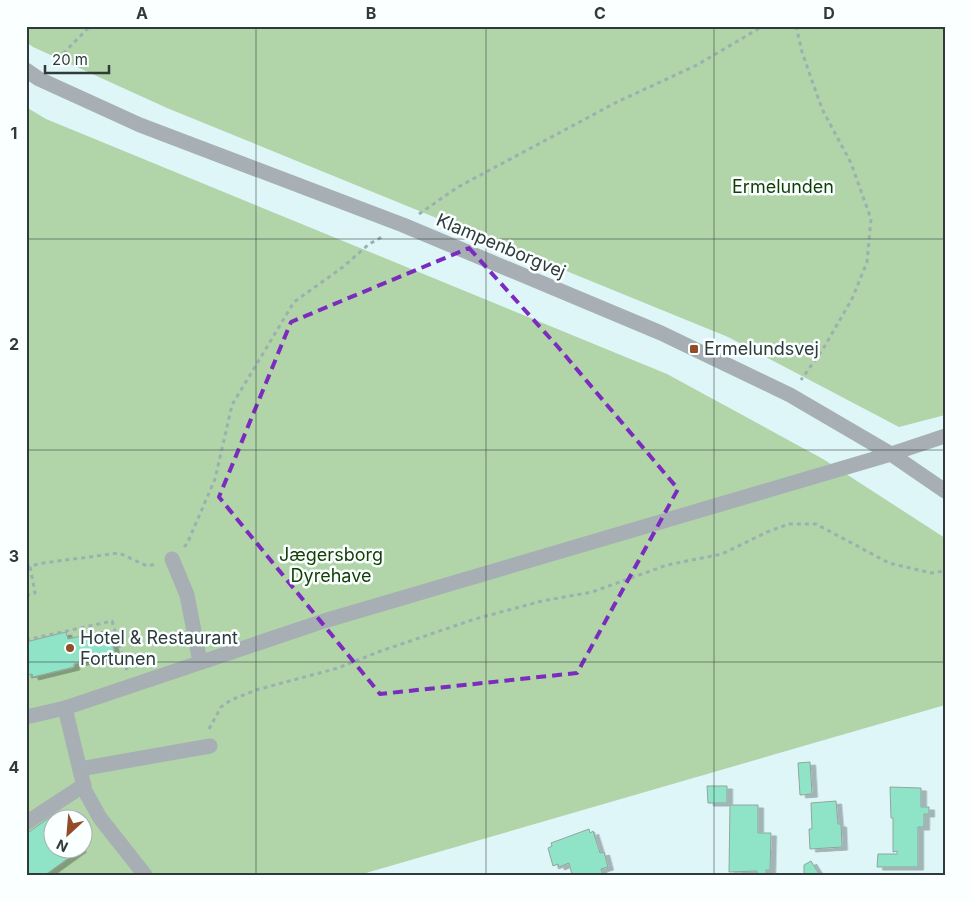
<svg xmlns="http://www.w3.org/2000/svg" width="971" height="901" viewBox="0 0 971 901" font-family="Inter,sans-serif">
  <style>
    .green { fill: #b1d4a8; fill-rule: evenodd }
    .building { fill: #8fe4c8; stroke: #90a59d; filter: url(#shadow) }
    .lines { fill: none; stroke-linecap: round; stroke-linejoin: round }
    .path { stroke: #9db0b1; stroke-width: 3; stroke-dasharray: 4 4; stroke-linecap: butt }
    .minor { stroke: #a7afb4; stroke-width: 15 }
    .marked { fill: none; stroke: #7b2cbf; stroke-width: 4; stroke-dasharray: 10 6; stroke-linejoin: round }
    .grid { fill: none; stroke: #313a3b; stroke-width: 1; stroke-opacity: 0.55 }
    .poi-dot { fill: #934b28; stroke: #faffff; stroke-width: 2 }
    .labels { text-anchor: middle; stroke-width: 5; stroke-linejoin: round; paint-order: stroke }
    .park-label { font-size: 18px; fill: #123e03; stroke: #faffff }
    .street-label { font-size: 18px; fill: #313a3b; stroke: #faffff }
    .poi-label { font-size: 18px; fill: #313a3b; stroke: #faffff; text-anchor: start }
    .neatline { fill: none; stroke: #313a3b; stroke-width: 2 }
    .grid-label { font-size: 16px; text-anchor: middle; font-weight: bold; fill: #313a3b }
  </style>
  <defs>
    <filter id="shadow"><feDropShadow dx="5.5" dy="3" stdDeviation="0" flood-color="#0004"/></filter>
  </defs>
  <rect width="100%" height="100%" fill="#def6f8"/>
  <g class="green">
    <polygon points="26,26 945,26 945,415 899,427 728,337 167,108 33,47 26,42"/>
    <path d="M26 107 46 119 667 374 823 459 945 538V705L359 875H26ZM52 818H82V848H52Z"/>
  </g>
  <g class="building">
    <polygon points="109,630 115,654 74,664 74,667 33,677 32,674 26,675 26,642 66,632 68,639"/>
    <polygon points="810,762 812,794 800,795 798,763"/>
    <polygon points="707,786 727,786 727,803 708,803"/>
    <polygon points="890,787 921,788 921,807 929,807 929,814 924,814 924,827 918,827 918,867 877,867 878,854 897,854 897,851 893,852 893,818 891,818"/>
    <polygon points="836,801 838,824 841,824 842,847 810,849 809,829 812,829 811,803"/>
    <polygon points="730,805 758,805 758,833 771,833 770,870 766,870 766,875 758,875 757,871 729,872"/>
    <polygon points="56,813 60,818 52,818 52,848 81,849 45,875 26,875 26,834"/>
    <polygon points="589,829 590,833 593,831 600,853 604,852 608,867 601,869 603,875 572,875 569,863 559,867 558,864 553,866 548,848 552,846 551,843"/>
    <polygon points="811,861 819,874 804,874 804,865"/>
  </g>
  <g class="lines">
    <g class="path">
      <polyline points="796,26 802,52 822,109 851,163 871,219 867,262 852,299 823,349 801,380"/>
      <polyline points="52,65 90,26"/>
      <polyline points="419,214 458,187 617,102 697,65 763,26"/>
      <polyline points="184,547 187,544 215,479 232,405 294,302 343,267 369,244 382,237"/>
      <polyline points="26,567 43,563 119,553 147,566 156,564"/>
      <polyline points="26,596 35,593 30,566"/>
      <polyline points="26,640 112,621 127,670"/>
      <polyline points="209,729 221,707 231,700 256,690 338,668 378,652 475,619 542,601 592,592 667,565 722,554 767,532 789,524 816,524 889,563 931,573 945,571"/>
    </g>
    <g class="minor">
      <polyline points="26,70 39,79 140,125 403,225 661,333 790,395 891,454 945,491"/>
      <polyline points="172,559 187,595 200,662"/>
      <polyline points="65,708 85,791 100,818 145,875"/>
      <polyline points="26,717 65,708 324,621 891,454 945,436"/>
      <polyline points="80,769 210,746"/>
      <polyline points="26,823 84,785"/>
    </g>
  </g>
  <path class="marked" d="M469 248 558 347 678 489 577 673 380 694 219 497 291 322Z"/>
  <path class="grid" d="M256 26V875M486 26V875M714 26V875M26 239H945M26 450H945M26 662H945"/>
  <g class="poi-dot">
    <rect x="689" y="344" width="10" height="10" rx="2.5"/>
    <circle cx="70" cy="648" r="5"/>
  </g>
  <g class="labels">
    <g class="park-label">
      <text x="783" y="193">Ermelunden</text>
      <text x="331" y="561">Jægersborg<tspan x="331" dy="21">Dyrehave</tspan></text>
    </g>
    <g class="street-label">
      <text transform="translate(501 246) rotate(23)" y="6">Klampenborgvej</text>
    </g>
    <g class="poi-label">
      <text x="704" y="355">Ermelundsvej</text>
      <text x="80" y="644">Hotel &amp; Restaurant<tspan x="80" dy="21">Fortunen</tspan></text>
    </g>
  </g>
  <rect width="971" height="901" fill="none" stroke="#faffff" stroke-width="55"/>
  <g transform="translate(68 834) rotate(206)"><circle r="24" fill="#faffff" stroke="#aab0b1"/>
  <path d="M0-4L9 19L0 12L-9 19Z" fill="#934b28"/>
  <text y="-8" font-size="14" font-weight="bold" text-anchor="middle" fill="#313a3b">N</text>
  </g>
  <path d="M45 65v8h64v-8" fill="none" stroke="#313a3b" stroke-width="2.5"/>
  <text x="52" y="65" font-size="15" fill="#313a3b" stroke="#faffff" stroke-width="4" paint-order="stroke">20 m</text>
  <rect x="28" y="28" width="916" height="846" class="neatline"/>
  <g class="grid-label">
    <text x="142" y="19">A</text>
    <text x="371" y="19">B</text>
    <text x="600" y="19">C</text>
    <text x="829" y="19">D</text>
    <text x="14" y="139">1</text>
    <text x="14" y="350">2</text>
    <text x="14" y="562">3</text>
    <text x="14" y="773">4</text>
  </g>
</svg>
